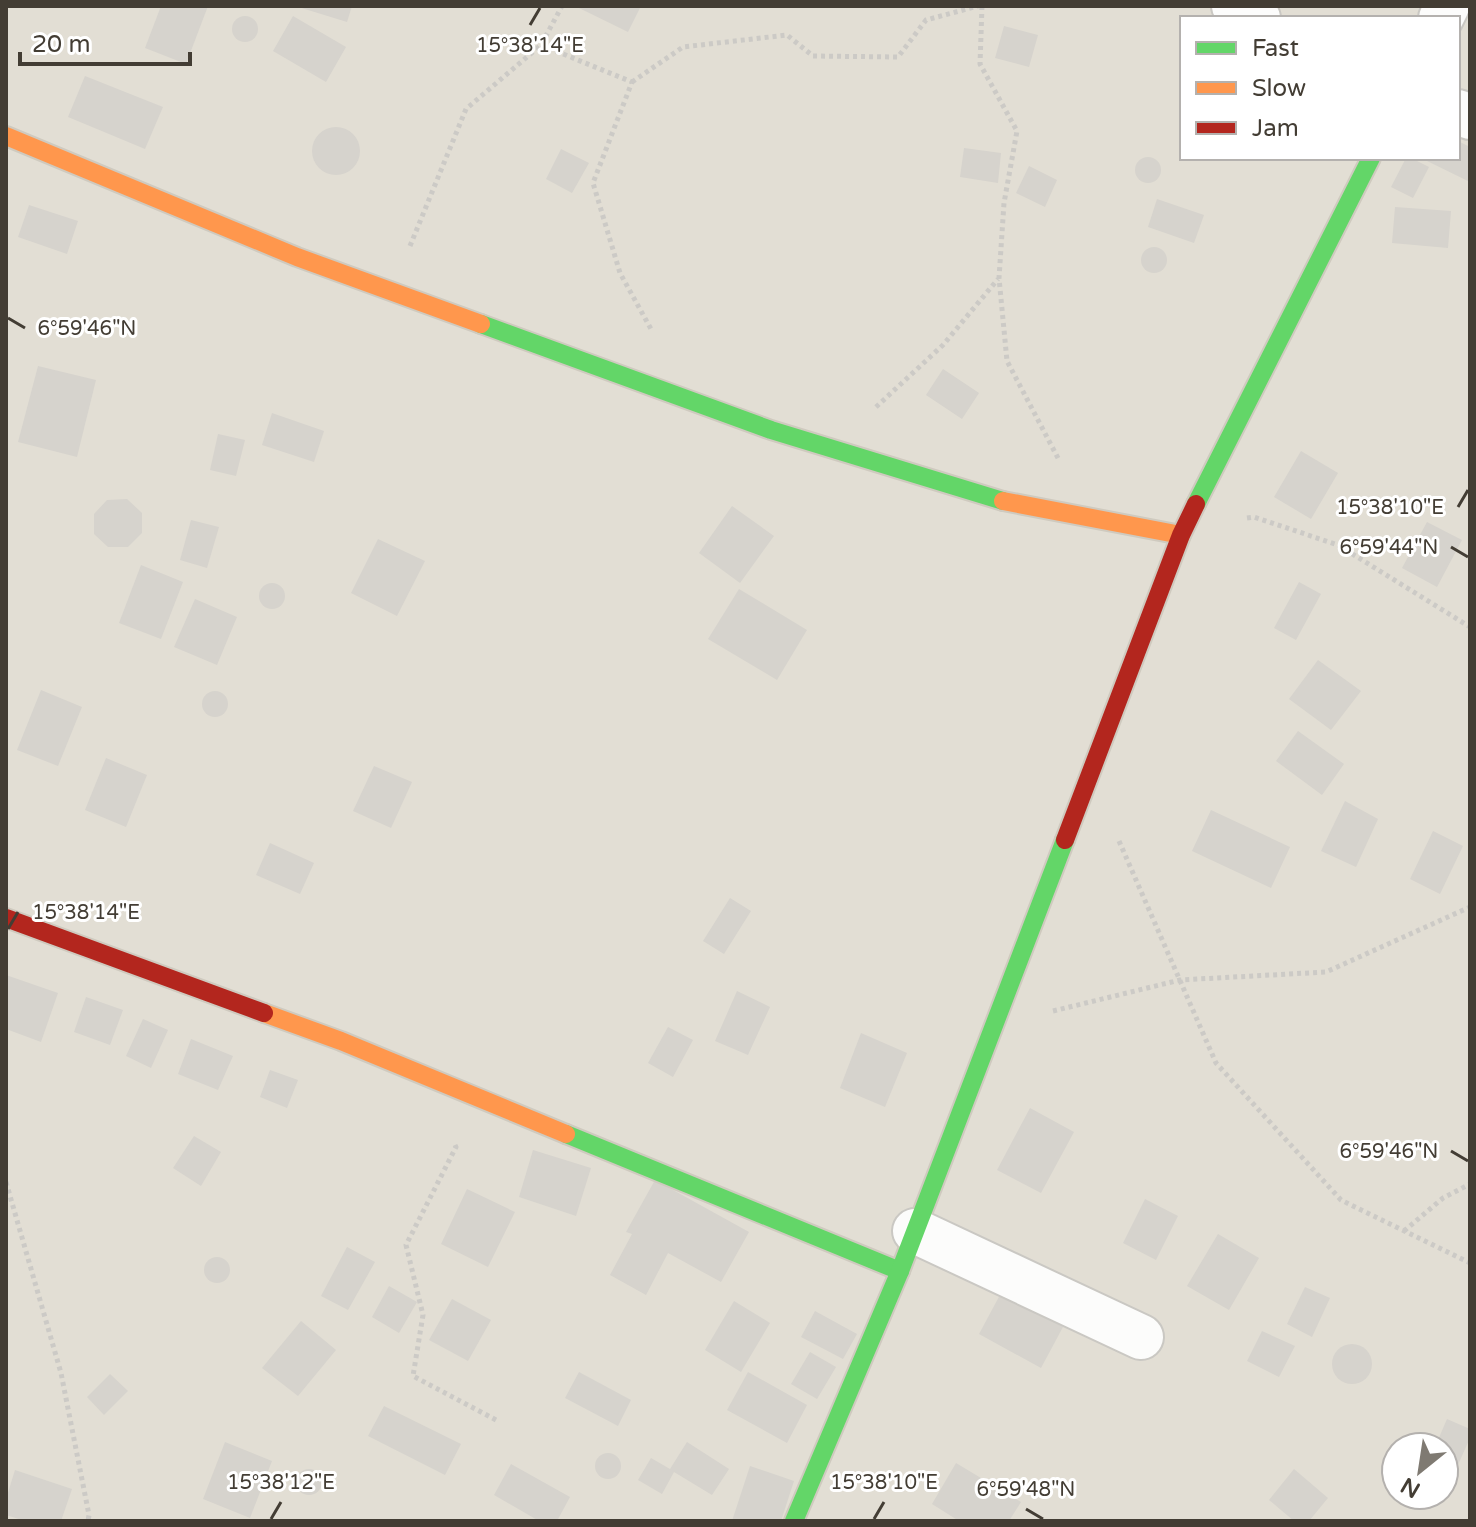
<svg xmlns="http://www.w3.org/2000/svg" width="1476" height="1527" viewBox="0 0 1476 1527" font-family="'Varela Round',sans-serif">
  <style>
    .residential { fill: #e2ded4; fill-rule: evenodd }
    .building { fill: #d6d3cd }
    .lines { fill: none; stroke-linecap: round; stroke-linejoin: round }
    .street-casing { stroke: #cac8c3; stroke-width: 48 }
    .fast-casing { stroke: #cfcabf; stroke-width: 22 }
    .slow-casing { stroke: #cfcabf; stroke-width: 22 }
    .jam-casing { stroke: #cfcabf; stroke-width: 22 }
    .path { stroke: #cccac6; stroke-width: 5; stroke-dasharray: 4 4; stroke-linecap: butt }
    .street { stroke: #fcfcfb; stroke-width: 44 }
    .fast { stroke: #63d668; stroke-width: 18 }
    .slow { stroke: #ff974d; stroke-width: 18 }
    .jam { stroke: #b3261e; stroke-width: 18 }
    .ticks { fill: none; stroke: #433d34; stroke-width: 3 }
    .ticks-label { font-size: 20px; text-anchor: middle; fill: #433d34; stroke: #fff; stroke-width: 6; stroke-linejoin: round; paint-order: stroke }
  </style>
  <rect width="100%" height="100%" fill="#eeece6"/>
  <path class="residential" d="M6 6H1470V1521H6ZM1182 18H1458V158H1182ZM1396 1447H1444V1495H1396Z"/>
  <g class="building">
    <polygon points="161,6 208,6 186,64 145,48"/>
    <polygon points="295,6 352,6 347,22"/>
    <polygon points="580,6 641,6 628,32 579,8"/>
    <circle cx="245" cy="29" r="13"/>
    <polygon points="293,16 346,47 326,82 273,51"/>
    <polygon points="1004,26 1038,35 1029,67 995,58"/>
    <polygon points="85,76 163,107 145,149 68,117"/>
    <circle cx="336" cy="151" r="24"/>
    <polygon points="1458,141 1470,147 1470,182 1427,161 1428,158 1458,158"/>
    <polygon points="964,148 1001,153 998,183 960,177"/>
    <polygon points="561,149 589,163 572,193 546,179"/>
    <circle cx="1148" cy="170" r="13"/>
    <polygon points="1406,158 1411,158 1429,167 1413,198 1391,187"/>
    <polygon points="1029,166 1057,180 1045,207 1016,193"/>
    <polygon points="1157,199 1204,215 1194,243 1148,227"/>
    <polygon points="29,205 78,221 67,254 18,237"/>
    <polygon points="1395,207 1451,211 1448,248 1392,243"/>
    <circle cx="1154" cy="260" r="13"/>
    <polygon points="38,366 96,380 77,457 18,442"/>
    <polygon points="943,369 979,393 962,419 926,395"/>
    <polygon points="272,413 324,431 314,462 262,445"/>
    <polygon points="218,434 245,440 236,476 210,470"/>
    <polygon points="1301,451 1338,473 1311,519 1274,497"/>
    <polygon points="127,499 142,513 142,533 128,547 108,547 94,534 94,514 107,500"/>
    <polygon points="732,506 774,536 740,583 699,553"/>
    <polygon points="191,520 219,527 207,568 180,560"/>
    <polygon points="1427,522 1462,540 1437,587 1402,568"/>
    <polygon points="378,539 425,561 397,616 351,593"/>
    <polygon points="141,565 183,582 161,639 119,623"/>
    <polygon points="1299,582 1321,594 1296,640 1274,628"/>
    <circle cx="272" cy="596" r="13"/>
    <polygon points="739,589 807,630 777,680 708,639"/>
    <polygon points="195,599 237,617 217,665 174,647"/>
    <polygon points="1318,660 1361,691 1331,730 1289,699"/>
    <polygon points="41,690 82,707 58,766 17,750"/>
    <circle cx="215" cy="704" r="13"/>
    <polygon points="1298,731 1344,764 1322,795 1276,761"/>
    <polygon points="106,758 147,775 126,827 85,810"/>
    <polygon points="374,766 412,782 391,828 353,811"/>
    <polygon points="1345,801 1378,819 1356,867 1321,851"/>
    <polygon points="1211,810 1290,847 1271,888 1192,851"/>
    <polygon points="1433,831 1463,846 1440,894 1410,879"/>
    <polygon points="270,843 314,863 300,894 256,875"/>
    <polygon points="730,898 751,911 724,954 703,941"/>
    <polygon points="6,975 58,993 41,1042 6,1029"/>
    <polygon points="737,991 770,1007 748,1055 715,1041"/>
    <polygon points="86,997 123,1010 110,1045 74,1032"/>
    <polygon points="143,1019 168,1030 151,1068 126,1056"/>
    <polygon points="668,1027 693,1040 673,1077 648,1063"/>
    <polygon points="861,1033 907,1053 885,1107 840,1088"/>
    <polygon points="191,1039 233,1056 218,1090 178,1074"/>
    <polygon points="270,1070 298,1080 287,1108 260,1097"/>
    <polygon points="1030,1108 1074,1132 1041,1193 997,1170"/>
    <polygon points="194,1136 221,1152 201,1186 173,1168"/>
    <polygon points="533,1150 591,1168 576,1216 519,1197"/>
    <polygon points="655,1180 749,1232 721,1282 668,1253 646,1295 610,1275 632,1234 626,1232"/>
    <polygon points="467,1189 515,1212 488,1267 441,1244"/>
    <polygon points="1145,1199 1178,1216 1156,1260 1123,1243"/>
    <polygon points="1218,1234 1259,1258 1229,1310 1187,1286"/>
    <polygon points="347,1247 375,1262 348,1310 321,1296"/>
    <circle cx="217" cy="1270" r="13"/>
    <polygon points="389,1286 417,1302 399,1333 372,1317"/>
    <polygon points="1305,1287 1330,1298 1312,1337 1287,1324"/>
    <polygon points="1001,1293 1063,1327 1041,1368 979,1334"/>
    <polygon points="452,1299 491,1320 468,1361 429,1340"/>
    <polygon points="734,1301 770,1323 741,1372 705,1350"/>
    <polygon points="815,1311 857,1334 843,1359 801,1337"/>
    <polygon points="301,1321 336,1350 298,1396 262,1368"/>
    <polygon points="1262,1331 1295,1346 1279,1377 1247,1361"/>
    <circle cx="1352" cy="1364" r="20"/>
    <polygon points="810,1352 836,1367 817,1399 791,1384"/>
    <polygon points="579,1372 631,1400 618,1426 565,1398"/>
    <polygon points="748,1372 807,1405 787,1443 727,1410"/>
    <polygon points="110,1374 128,1391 104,1415 87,1397"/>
    <polygon points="384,1406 461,1444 445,1475 368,1436"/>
    <polygon points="1447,1419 1470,1429 1470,1438 1457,1467 1444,1461 1444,1447 1435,1447"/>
    <polygon points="225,1442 272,1461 250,1518 203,1499"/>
    <polygon points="687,1442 729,1469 712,1495 674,1472 662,1494 638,1480 651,1458 670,1469"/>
    <circle cx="608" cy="1466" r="13"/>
    <polygon points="956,1463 1021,1502 1009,1521 959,1521 932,1504"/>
    <polygon points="511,1464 570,1497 557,1521 539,1521 494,1495"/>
    <polygon points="750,1466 794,1481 781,1521 732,1521"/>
    <circle cx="309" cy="1482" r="13"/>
    <polygon points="1294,1469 1328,1498 1309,1521 1294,1521 1269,1500"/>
    <polygon points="15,1470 72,1489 61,1521 25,1521 6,1515 6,1499"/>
  </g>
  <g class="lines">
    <g class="street-casing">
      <g id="street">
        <polyline points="1234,6 1258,18"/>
        <polyline points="1441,18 1447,6"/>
        <polyline points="1458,112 1470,117"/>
        <polyline points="915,1231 1141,1337"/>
      </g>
    </g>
    <g class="fast-casing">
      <g id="fast">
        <polyline points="481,324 771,430 1003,501"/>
        <polyline points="1196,504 1371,158"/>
        <polyline points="566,1134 900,1271"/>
        <polyline points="794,1521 900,1271 1065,840"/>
      </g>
    </g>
    <g class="slow-casing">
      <g id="slow">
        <polyline points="6,136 297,257 481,324"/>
        <polyline points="1003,501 1181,535"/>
        <polyline points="264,1013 341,1041 566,1134"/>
      </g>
    </g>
    <g class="jam-casing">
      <g id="jam">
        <polyline points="1065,840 1181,535 1196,504"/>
        <polyline points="6,918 264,1013"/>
      </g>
    </g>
    <g class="path">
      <polyline points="982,6 980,64 1017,131 1004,203 999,278 1007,361 1059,460"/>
      <polyline points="541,45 632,82 593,183 620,273 651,329"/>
      <polyline points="632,82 683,47 787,35 813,56 898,57 926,20 978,6"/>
      <polyline points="410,246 466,109 541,45 562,6"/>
      <polyline points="876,407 943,345 998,279"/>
      <polyline points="1247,518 1254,517 1338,545 1470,627"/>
      <polyline points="1119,841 1216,1063 1341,1200 1470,1263"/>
      <polyline points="1053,1011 1180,980 1326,972 1470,907"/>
      <polyline points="455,1145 456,1147 406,1245 423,1315 413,1376 498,1421"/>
      <polyline points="6,1182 61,1373 89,1515 88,1521"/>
      <polyline points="1404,1231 1443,1198 1470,1184"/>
    </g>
    <use href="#street" class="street"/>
    <use href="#fast" class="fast"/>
    <use href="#slow" class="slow"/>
    <use href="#jam" class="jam"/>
  </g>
  <path class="ticks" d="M530 25 540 8M8 318 25 328M1458 507 1468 490M1451 547 1468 557M8 929 18 912M1451 1151 1468 1161M1026 1509 1043 1519M271 1519 281 1502M874 1519 884 1502"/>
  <g class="ticks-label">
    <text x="530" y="52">15°38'14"E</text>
    <text x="87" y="335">6°59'46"N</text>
    <text x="1390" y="514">15°38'10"E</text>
    <text x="1389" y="554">6°59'44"N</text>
    <text x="86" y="919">15°38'14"E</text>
    <text x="1389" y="1158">6°59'46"N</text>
    <text x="281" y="1489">15°38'12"E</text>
    <text x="884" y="1489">15°38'10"E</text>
    <text x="1026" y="1496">6°59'48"N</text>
  </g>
  <rect width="1476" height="1527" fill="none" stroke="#433d34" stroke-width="16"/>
  <rect x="1180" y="16" width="280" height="144" fill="#ffffff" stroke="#b4b1ae" stroke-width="2"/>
  <rect x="1196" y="42" width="40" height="12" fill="#63d668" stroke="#b4b1ae" stroke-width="2"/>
  <text x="1252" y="56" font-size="24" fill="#433d34">Fast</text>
  <rect x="1196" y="82" width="40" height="12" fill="#ff974d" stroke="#b4b1ae" stroke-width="2"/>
  <text x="1252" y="96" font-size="24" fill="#433d34">Slow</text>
  <rect x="1196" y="122" width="40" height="12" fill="#b3261e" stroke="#b4b1ae" stroke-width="2"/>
  <text x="1252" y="136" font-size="24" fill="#433d34">Jam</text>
  <g transform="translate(1420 1471) rotate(210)"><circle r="38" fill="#ffffff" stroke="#b4b1ae" stroke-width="2"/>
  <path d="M0-6L14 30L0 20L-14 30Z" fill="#7f7a72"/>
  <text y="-12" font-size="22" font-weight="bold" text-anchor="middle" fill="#433d34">N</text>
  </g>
  <path d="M20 52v12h170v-12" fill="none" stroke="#433d34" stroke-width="4"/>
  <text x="32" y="52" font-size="24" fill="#433d34" stroke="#ffffff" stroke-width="6" paint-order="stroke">20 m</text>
</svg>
